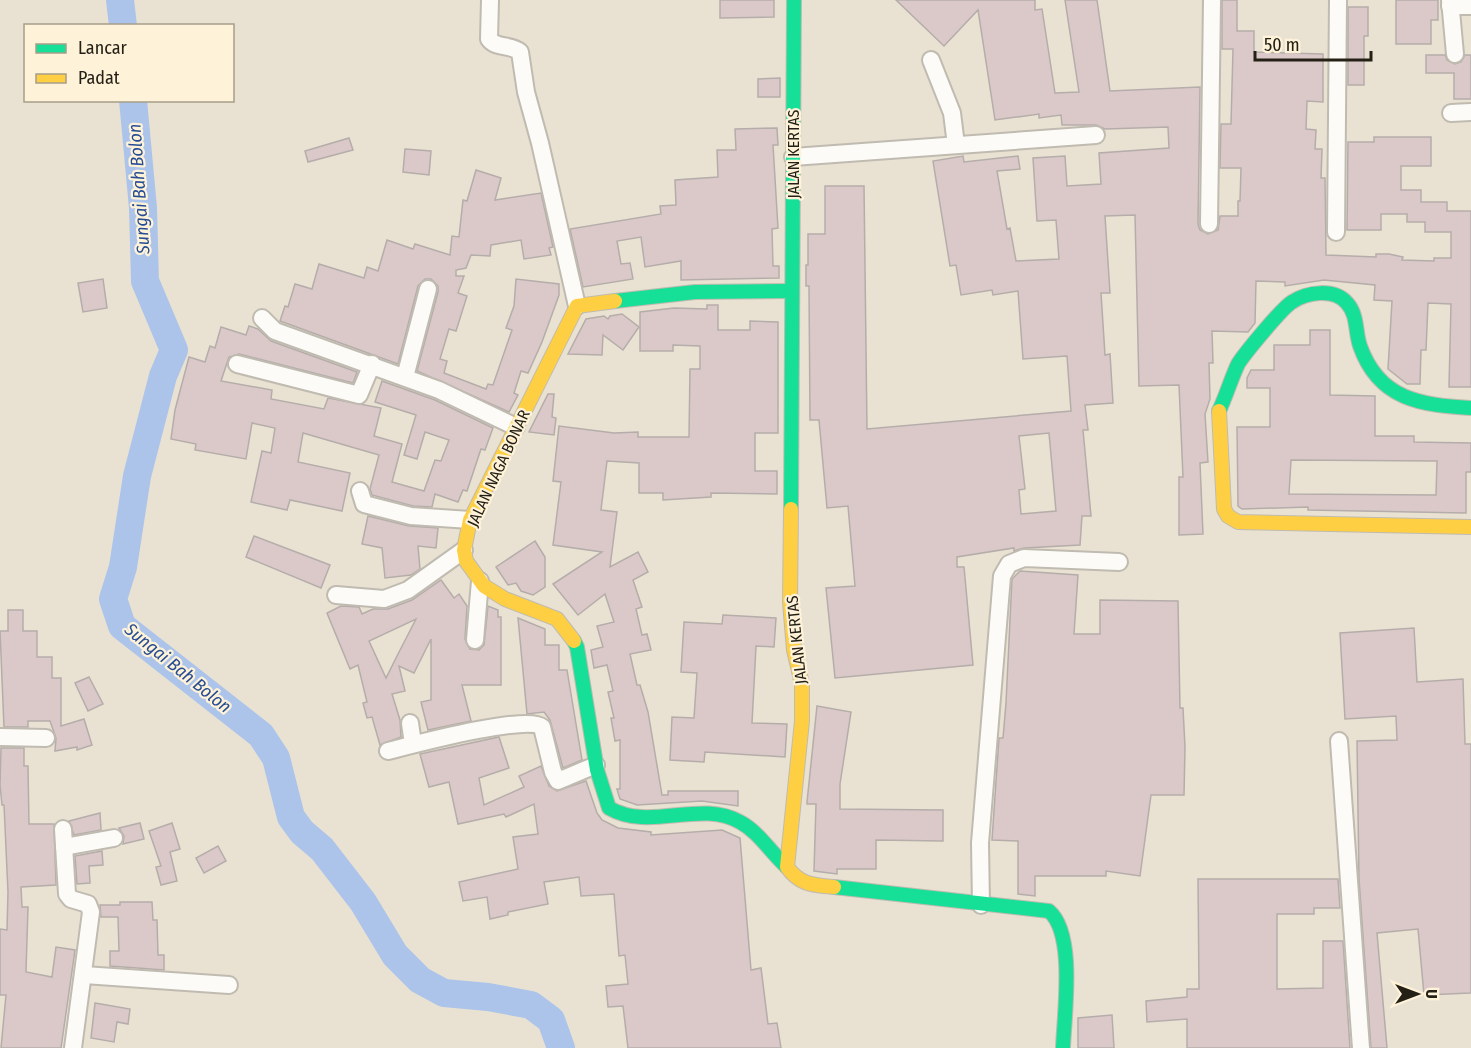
<svg xmlns="http://www.w3.org/2000/svg" width="1471" height="1048" viewBox="0 0 1471 1048" font-family="'Fira Sans Condensed',sans-serif">
  <style>
    .lines { fill: none; stroke-linecap: round; stroke-linejoin: round }
    .river { stroke: #adc4ea; stroke-width: 28 }
    .building { fill: #dbc9ca; stroke: #b5ada9; stroke-width: 1.5; fill-rule: evenodd }
    .street-casing { stroke: #c0bbb0; stroke-width: 20 }
    .fast-casing { stroke: #c0bbb0; stroke-width: 16 }
    .slow-casing { stroke: #c0bbb0; stroke-width: 16 }
    .street { stroke: #fcfbf8; stroke-width: 16 }
    .fast { stroke: #16e098; stroke-width: 14 }
    .slow { stroke: #ffcf43; stroke-width: 14 }
    .labels { text-anchor: middle; stroke-width: 4.5; stroke-linejoin: round; paint-order: stroke }
    .street-label { font-size: 16px; fill: #242016; stroke: #fef2d8 }
    .water-label { font-size: 18px; font-style: italic; fill: #254c94; stroke: #fef2d8 }
  </style>
  <rect width="100%" height="100%" fill="#e9e2d3"/>
  <g class="lines">
    <g class="river">
      <polyline points="120,0 123,26"/>
      <polyline points="133,100 143,208 145,281 174,350 163,376 137,476 123,567 113,599 122,626 261,735 276,758 291,817 302,832 322,849 363,902 395,955 420,980 444,993 488,997 531,1005 551,1020 561,1048"/>
    </g>
  </g>
  <g class="building">
    <polygon points="720,0 774,0 774,17 720,18"/>
    <path d="M896 0H1035V10L1042 9 1055 93 1079 92 1065 0H1097L1110 91 1200 87 1198 224 1200 230 1208 234 1218 230 1220 216H1238V201H1240L1241 168H1220L1221 124H1231L1233 49H1222V0H1237V31H1254V52L1323 54V102L1307 101 1306 129 1316 130 1315 149H1322L1321 178H1325L1326 255 1376 257V254H1389L1403 257 1402 260 1434 261V258H1451V232H1425V222H1407V214H1381V230H1347L1348 142H1374V137H1431V166H1401V190H1421V202H1447V211H1471V387H1449L1451 304 1428 303 1426 350H1421L1420 384H1407L1388 369 1392 301 1374 300 1375 285 1324 280 1285 286V282L1256 281 1255 323 1248 332 1212 331 1213 363H1209L1210 399 1205 414 1208 462 1200 463 1203 534 1179 535V477H1183L1179 385 1139 386 1135 215 1105 216 1110 293H1101L1105 355 1110 354 1113 403 1085 405 1088 430H1083L1091 516H1082L1080 545 1024 548 1014 551V548L957 557V567H964L973 665 835 678 826 588 855 586 848 506 827 508 819 420H810L809 286H806V265H808V234H825V186H864L867 429 1071 411 1067 356 1023 359 1018 291 993 295 992 290 961 295 956 265 950 266 933 161 963 156 964 162 1018 156 1020 169 997 171 1007 229 1010 228 1016 261 1059 259 1056 220 1037 221 1033 158 1065 156 1067 186 1101 184 1099 153 1169 148 1168 127 1105 129 1096 125H1062L1061 115 1039 118V114L995 120 978 10 944 46ZM1049 433 1056 511 1021 514 1019 490 1025 489 1019 436Z"/>
    <polygon points="1396,0 1438,0 1438,20 1431,20 1431,44 1396,44"/>
    <polygon points="1348,7 1368,7 1368,36 1364,36 1364,85 1348,85"/>
    <polygon points="1426,55 1445,55 1447,60 1455,64 1461,62 1465,55 1471,55 1471,99 1454,99 1454,73 1426,73"/>
    <polygon points="780,78 780,97 758,97 758,79"/>
    <polygon points="777,128 778,145 773,145 778,228 772,229 773,266 779,266 779,278 681,280 681,261 645,267 641,237 617,241 621,264 630,263 633,279 583,287 570,229 661,214 660,206 676,205 675,180 718,177 717,150 736,150 735,129"/>
    <polygon points="349,138 353,150 308,162 305,151"/>
    <polygon points="405,149 431,151 429,175 403,172"/>
    <polygon points="476,170 501,178 495,200 541,193 553,247 549,248 551,255 524,259 521,240 491,245 490,256 471,255 466,268 456,270 456,276 464,276 458,293 467,296 456,331 449,329 440,359 447,361 444,373 486,389 488,384 493,385 512,330 506,328 514,306 516,279 559,284 559,295 542,342 528,373 521,371 514,393 518,395 509,412 417,371 438,292 438,286 431,279 425,279 418,286 398,364 280,321 285,306 288,307 295,284 312,289 319,264 364,278 367,267 378,271 387,240 413,249 415,244 450,255 452,236 459,237 463,200 467,201"/>
    <polygon points="103,279 107,308 83,312 78,283"/>
    <polygon points="707,305 718,305 718,330 750,330 750,321 778,322 778,433 755,433 755,471 777,471 777,494 711,493 711,497 663,500 663,493 639,493 639,463 607,461 601,510 617,512 610,567 638,552 648,572 633,580 642,607 636,609 642,635 647,634 651,650 630,654 637,685 640,685 648,712 662,795 668,795 668,791 738,791 738,806 702,801 637,805 620,799 617,789 620,789 620,740 615,741 611,718 614,718 608,692 613,691 607,665 594,668 591,650 603,647 597,626 614,622 605,594 578,615 553,584 602,552 553,545 561,482 553,481 559,426 614,433 638,432 638,437 689,437 690,369 700,369 700,346 673,345 673,351 640,351 640,312 674,308 707,309"/>
    <polygon points="622,314 639,327 623,350 603,335 602,355 568,354 586,319 604,316 608,319 610,316"/>
    <polygon points="249,326 258,329 271,341 357,372 353,383 239,354 229,357 221,381 272,390 271,399 324,409 328,398 381,408 374,436 402,444 392,482 424,491 435,460 441,461 449,440 425,432 417,459 404,455 416,415 375,402 382,381 435,400 493,428 485,450 481,449 467,491 463,490 458,502 435,494 432,507 413,506 372,495 370,489 379,455 303,433 298,462 350,473 342,511 290,500 287,510 251,502 262,451 271,453 275,428 252,423 246,459 195,450 196,444 171,439 175,410 189,357 205,362 210,346 215,348 221,327 246,335"/>
    <path d="M1310 330H1330V395L1375 396V436H1414V442L1471 443V472H1466V513L1308 510V507L1242 509 1238 506 1237 427H1270V388H1247V378L1251 370H1274V345H1310ZM1291 460 1437 461 1436 495 1289 494Z"/>
    <polygon points="548,394 554,394 552,417 556,418 554,435 529,432"/>
    <polygon points="368,516 409,526 438,528 436,548 418,546 420,569 411,575 385,578 382,548 362,544"/>
    <polygon points="254,536 330,565 321,588 246,557"/>
    <polygon points="535,541 545,557 545,587 533,595 521,591 516,583 508,585 496,567"/>
    <polygon points="1020,571 1078,575 1074,634 1100,634 1100,600 1178,601 1180,708 1183,708 1185,747 1184,795 1151,795 1140,876 1106,871 1106,876 1035,876 1035,896 1018,894 1018,841 992,840 999,738 1003,738 1006,703 1012,579"/>
    <path d="M441 580 454 598 459 594 467 606 465 639 470 649 479 650 484 645 488 606 498 610V617H501V685H462L471 721 428 730 421 702 431 700V639L414 673 399 666 405 691 392 694 400 720 401 737 380 745 372 717 367 718 363 703 367 702 358 665 350 669 327 613 341 606 359 607 362 614 373 609H388L412 600ZM416 619 397 656 386 678 369 641Z"/>
    <polygon points="8,610 23,610 23,631 37,631 37,657 52,657 52,678 61,678 61,726 84,719 92,745 77,750 77,747 55,751 56,738 50,721 28,721 28,727 4,727 0,631 8,631"/>
    <polygon points="723,615 776,618 774,647 756,646 752,723 787,724 785,757 705,752 704,762 670,760 672,717 694,718 697,673 681,672 684,622 722,624"/>
    <polygon points="518,618 545,629 545,645 559,645 559,670 567,670 582,760 563,768 550,720 544,712 527,714"/>
    <polygon points="1414,628 1417,682 1463,679 1465,744 1471,744 1471,993 1424,995 1418,929 1377,933 1387,1048 1371,1048 1359,879 1357,741 1397,740 1396,716 1345,719 1340,633"/>
    <polygon points="89,677 103,704 88,711 75,683"/>
    <polygon points="817,706 851,712 840,784 840,809 943,810 943,841 876,840 876,869 837,869 837,874 814,871 816,804 807,804 807,802"/>
    <polygon points="499,737 509,768 479,778 484,805 524,787 519,776 541,766 549,786 557,791 586,781 597,813 602,820 618,828 651,832 651,835 722,830 740,838 751,970 761,968 768,1024 777,1023 781,1048 628,1048 623,1006 608,1007 606,986 628,984 625,955 619,956 614,894 581,896 579,877 544,882 548,904 508,912 508,915 490,919 487,897 463,901 459,882 518,869 513,837 538,834 534,804 506,817 504,814 458,824 449,782 429,787 420,754"/>
    <polygon points="1,748 24,748 24,766 28,766 29,824 54,824 56,885 21,887 22,907 28,907 26,972 52,977 56,947 75,950 61,1048 1,1048 6,995 0,995 0,929 7,930 8,892 4,805 2,805 0,785"/>
    <polygon points="100,813 101,830 74,835 69,821"/>
    <polygon points="140,823 144,839 123,844 124,836 119,828"/>
    <polygon points="172,823 180,849 170,852 177,881 161,885 156,867 161,866 149,831"/>
    <polygon points="218,846 226,861 204,873 196,858"/>
    <polygon points="102,851 103,865 89,866 90,883 77,884 75,856"/>
    <polygon points="1198,879 1338,879 1340,908 1314,908 1314,914 1277,914 1277,989 1323,988 1323,941 1343,941 1350,1048 1187,1048 1187,1019 1147,1022 1146,1001 1187,997 1187,989 1199,989"/>
    <polygon points="120,902 152,902 153,920 157,920 158,955 164,955 164,970 110,966 110,951 119,951 118,917 101,917 100,905 120,905"/>
    <polygon points="95,1003 130,1009 128,1024 117,1022 114,1042 91,1038"/>
    <polygon points="1112,1015 1114,1048 1078,1048 1078,1018"/>
  </g>
  <g class="lines">
    <g class="street-casing">
      <g id="street">
        <path d="M490 0 489 39C496 49 511 44 520 52L526 92 540 143 577 306"/>
        <polyline points="1450,0 1455,54"/>
        <polyline points="1450,6 1471,6"/>
        <polyline points="931,60 952,113 956,145"/>
        <polyline points="1451,113 1471,112"/>
        <polyline points="793,157 1096,135"/>
        <polyline points="1209,224 1212,0"/>
        <polyline points="1336,232 1338,0"/>
        <polyline points="262,318 275,331 439,390 516,427"/>
        <polyline points="237,364 359,395 372,364"/>
        <polyline points="405,377 428,289"/>
        <polyline points="360,491 364,504 411,516 470,520"/>
        <polyline points="336,595 384,599 408,590 464,550"/>
        <polyline points="475,640 480,581"/>
        <polyline points="410,723 413,744"/>
        <polyline points="0,737 46,738"/>
        <polyline points="1339,741 1361,1048"/>
        <path d="M388 751C412 745 527 714 542 727L553 772 558 781 596 765"/>
        <polyline points="63,829 67,894 71,899 88,904 91,912 73,1048"/>
        <polyline points="64,847 114,838"/>
        <polyline points="981,905 980,843 1002,576 1009,564 1024,558 1119,562"/>
        <polyline points="84,975 229,985"/>
      </g>
    </g>
    <g class="fast-casing">
      <g id="fast">
        <polyline points="615,301 695,292 792,291"/>
        <path d="M1219 411C1226 396 1231 379 1238 364 1245 353 1282 308 1292 302 1307 292 1334 288 1347 303 1358 315 1355 332 1360 346 1379 400 1421 405 1471 408"/>
        <polyline points="791,509 794,0"/>
        <path d="M574 641 577 647 597 770 609 808C650 832 700 799 740 822 759 832 771 853 787 867"/>
        <path d="M834 887 1049 911C1076 934 1064 1015 1063 1048"/>
      </g>
    </g>
    <g class="slow-casing">
      <g id="slow">
        <polyline points="1219,411 1224,509 1228,516 1238,522 1471,527"/>
        <path d="M791 509 790 602 794 650 802 684V721L787 867C800 885 813 885 834 887"/>
        <polyline points="574,641 557,619 505,599 484,586 466,561 464,550 470,520 577,306 615,301"/>
      </g>
    </g>
    <use href="#street" class="street"/>
    <use href="#fast" class="fast"/>
    <use href="#slow" class="slow"/>
  </g>
  <g class="labels">
    <g class="street-label">
      <text transform="translate(793 154) rotate(-90)" y="6">JALAN KERTAS</text>
      <text transform="translate(498 468) rotate(-65)" y="6">JALAN NAGA BONAR</text>
      <text transform="translate(796 640) rotate(-96)" y="6">JALAN KERTAS</text>
    </g>
    <g class="water-label">
      <text transform="translate(139 189) rotate(-94)" y="6">Sungai Bah Bolon</text>
      <text transform="translate(178 668) rotate(39)" y="6">Sungai Bah Bolon</text>
    </g>
  </g>
  <rect x="24" y="24" width="210" height="78" fill="#fef2d8" stroke="#a79e8a" stroke-width="1.5"/>
  <rect x="36" y="44" width="30" height="9" fill="#16e098" stroke="#a79e8a" stroke-width="1.5"/>
  <text x="78" y="54" font-size="18" fill="#242016">Lancar</text>
  <rect x="36" y="74" width="30" height="9" fill="#ffcf43" stroke="#a79e8a" stroke-width="1.5"/>
  <text x="78" y="84" font-size="18" fill="#242016">Padat</text>
  <g transform="translate(1417 994) rotate(90)" stroke="#fef2d8" stroke-width="4.5" paint-order="stroke">
  <path d="M0-4.5L10 22L0 15L-10 22Z" fill="#242016"/>
  <text y="-9" font-size="16" font-weight="bold" text-anchor="middle" fill="#242016">U</text>
  </g>
  <path d="M1255 51v9h116v-9" fill="none" stroke="#242016" stroke-width="3"/>
  <text x="1264" y="51" font-size="18" fill="#242016" stroke="#fef2d8" stroke-width="4.5" paint-order="stroke">50 m</text>
</svg>
